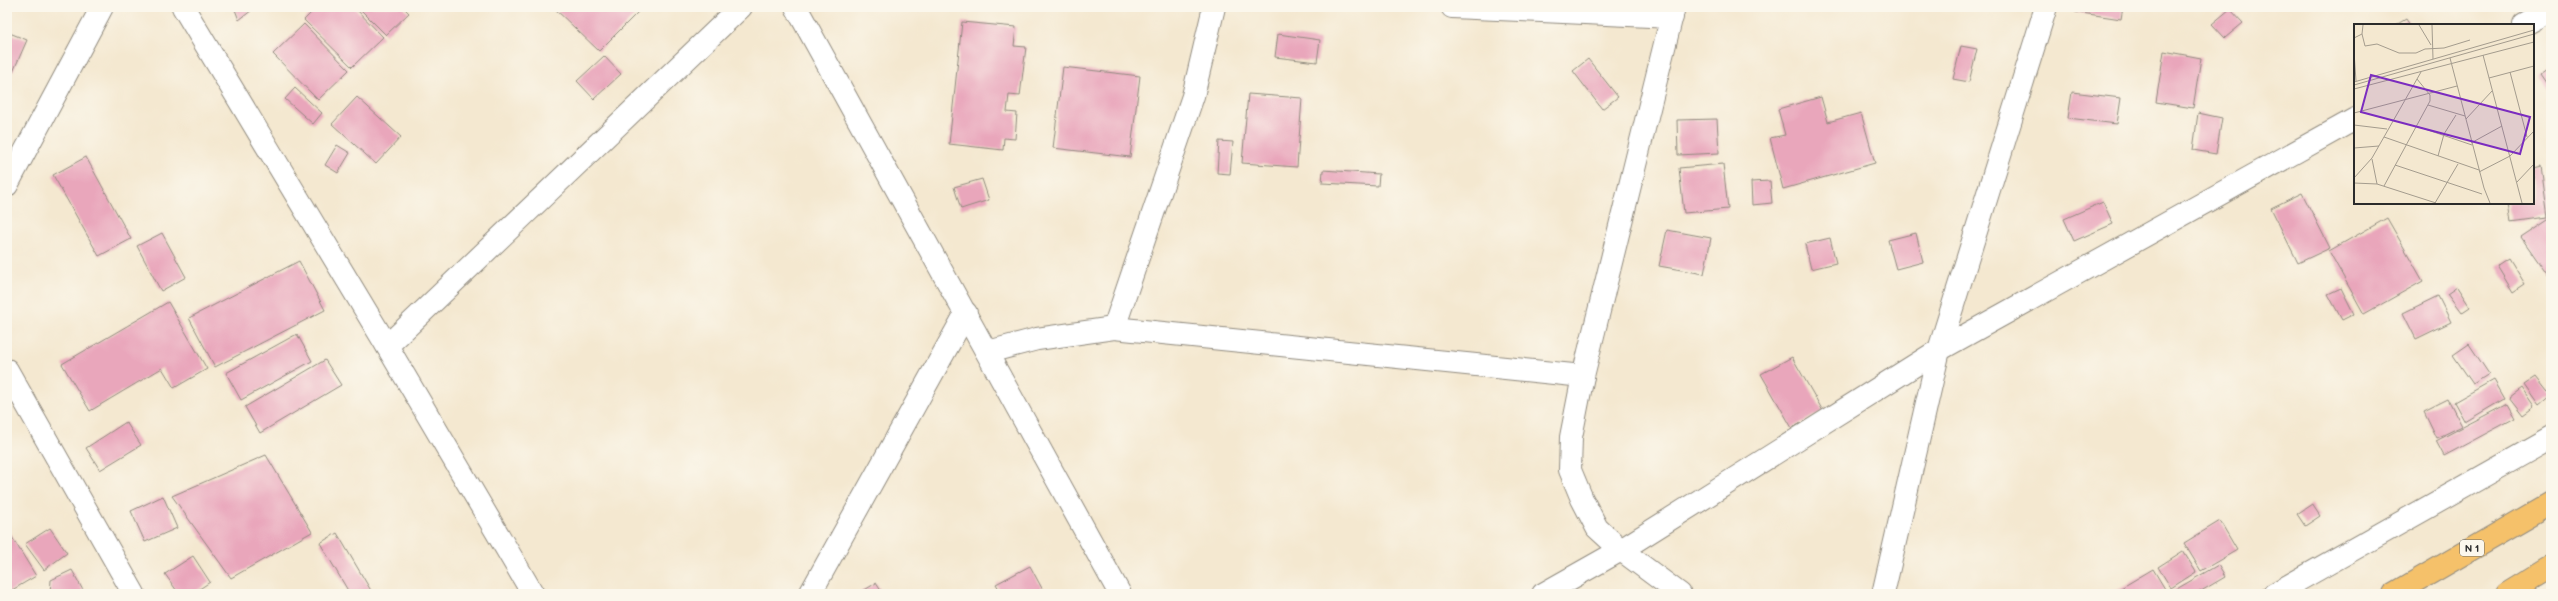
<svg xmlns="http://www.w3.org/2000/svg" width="2558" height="601" viewBox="0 0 2558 601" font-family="'Balsamiq Sans',sans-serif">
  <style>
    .building { fill: #e9a6bb }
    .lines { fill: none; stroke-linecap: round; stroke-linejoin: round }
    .street-casing { stroke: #908a7e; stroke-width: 24 }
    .highway-casing { stroke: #908a7e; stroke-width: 24 }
    .street { stroke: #fff; stroke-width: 22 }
    .highway { stroke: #f5c16b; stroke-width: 22 }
    .labels { text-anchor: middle; stroke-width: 3; stroke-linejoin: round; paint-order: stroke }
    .shield { fill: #fbf7ec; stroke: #696865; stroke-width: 1 }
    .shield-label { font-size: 10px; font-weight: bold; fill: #2b2b2b }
    .inset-road { fill: none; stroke: #a49c8e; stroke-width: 1 }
    .view { fill: #7b2cbf; fill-opacity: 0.15; stroke: #7b2cbf; stroke-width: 2 }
    .inset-edge { fill: none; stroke: #2b2b2b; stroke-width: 2 }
  </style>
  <rect width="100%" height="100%" fill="#fbf7ec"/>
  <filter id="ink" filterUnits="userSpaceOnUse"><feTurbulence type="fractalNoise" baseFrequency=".025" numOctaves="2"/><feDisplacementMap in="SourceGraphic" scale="8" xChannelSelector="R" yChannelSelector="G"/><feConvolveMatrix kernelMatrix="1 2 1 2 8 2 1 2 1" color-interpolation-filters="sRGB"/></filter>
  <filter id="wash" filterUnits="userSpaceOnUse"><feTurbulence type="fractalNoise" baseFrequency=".012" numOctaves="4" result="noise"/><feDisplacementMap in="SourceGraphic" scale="16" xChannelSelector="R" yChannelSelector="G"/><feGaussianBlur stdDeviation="0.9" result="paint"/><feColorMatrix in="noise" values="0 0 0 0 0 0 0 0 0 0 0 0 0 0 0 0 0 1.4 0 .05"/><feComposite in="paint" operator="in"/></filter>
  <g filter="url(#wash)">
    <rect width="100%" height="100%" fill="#f4e8d0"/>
    <g id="blocks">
      <g class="building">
        <polygon points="234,7 256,7 239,20"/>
        <polygon points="317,7 354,7 383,37 352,67 304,20"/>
        <polygon points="358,7 403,7 409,13 386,35"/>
        <polygon points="553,7 643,7 599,51"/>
        <polygon points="2076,7 2123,7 2121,19 2075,12"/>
        <polygon points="2230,9 2243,23 2225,38 2212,24"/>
        <polygon points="2406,19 2410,25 2396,25"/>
        <polygon points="962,22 1016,27 1014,46 1026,47 1020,96 1009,95 1007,112 1017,113 1015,139 1004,138 1003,150 949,144"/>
        <polygon points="304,24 349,70 318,100 273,54"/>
        <polygon points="7,32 27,40 13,72 7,69"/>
        <polygon points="1278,34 1320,40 1317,62 1275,57"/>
        <polygon points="1961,46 1977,49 1969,82 1953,79"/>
        <polygon points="2164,51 2201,58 2193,108 2156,102"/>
        <polygon points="604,56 621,74 594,99 577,81"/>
        <polygon points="1588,59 1618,97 1602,109 1573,71"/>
        <polygon points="1063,67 1140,76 1130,157 1053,148"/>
        <polygon points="2551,67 2551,91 2540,75"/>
        <polygon points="295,88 322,113 313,124 285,99"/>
        <polygon points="2072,92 2121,98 2117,124 2068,118"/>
        <polygon points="1248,94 1302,98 1297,167 1242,163"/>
        <polygon points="357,97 401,137 376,164 332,124"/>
        <polygon points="1821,97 1828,122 1861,113 1875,163 1783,189 1770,138 1785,135 1778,109"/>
        <polygon points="2198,113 2222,118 2216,154 2193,150"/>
        <polygon points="1717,119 1719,153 1678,155 1677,120"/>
        <polygon points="1219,141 1233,142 1230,174 1217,173"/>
        <polygon points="337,145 350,153 338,173 325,165"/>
        <polygon points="86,157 131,239 99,256 53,175"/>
        <polygon points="1723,164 1728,209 1684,213 1679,168"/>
        <polygon points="2541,167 2548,217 2511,222 2508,203 2533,203 2533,169"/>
        <polygon points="1323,170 1379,174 1378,186 1322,183"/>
        <polygon points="982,179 989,200 961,209 954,187"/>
        <polygon points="1770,181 1772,203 1752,205 1751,182"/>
        <polygon points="2302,193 2330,248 2298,263 2271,208"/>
        <polygon points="2103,202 2113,224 2074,241 2064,219"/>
        <polygon points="2551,217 2551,280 2521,237"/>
        <polygon points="2387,218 2423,281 2364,314 2329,251"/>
        <polygon points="1667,230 1711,238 1704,274 1659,266"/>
        <polygon points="162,233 186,277 161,291 137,246"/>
        <polygon points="1916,233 1923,262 1896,269 1888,240"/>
        <polygon points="1830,238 1836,263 1811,269 1805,244"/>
        <polygon points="2509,258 2525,284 2513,292 2497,266"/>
        <polygon points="299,261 325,310 215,367 189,318"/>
        <polygon points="2457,287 2470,307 2461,313 2447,294"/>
        <polygon points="2341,288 2354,314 2342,320 2328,294"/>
        <polygon points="2438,296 2451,322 2416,339 2403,313"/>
        <polygon points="168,302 207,369 174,388 162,368 90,411 62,364"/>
        <polygon points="297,334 312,361 241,400 226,373"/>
        <polygon points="2469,344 2489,374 2473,384 2453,355"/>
        <polygon points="1792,357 1823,411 1792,428 1761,374"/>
        <polygon points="325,360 341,385 260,433 245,407"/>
        <polygon points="2536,377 2551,396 2539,406 2524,385"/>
        <polygon points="2493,380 2504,399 2465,422 2454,402"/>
        <polygon points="2521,388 2534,407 2523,415 2509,397"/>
        <polygon points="2448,399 2462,426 2437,438 2424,411"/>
        <polygon points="2507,404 2515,418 2444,456 2436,441"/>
        <polygon points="126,422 141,445 100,470 86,448"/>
        <polygon points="266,455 312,532 231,578 172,496"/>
        <polygon points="163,496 177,528 145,542 131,511"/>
        <polygon points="2312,504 2320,516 2305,526 2297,514"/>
        <polygon points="2220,521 2237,550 2201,571 2184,543"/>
        <polygon points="50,528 67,553 44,570 25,544"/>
        <polygon points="7,529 36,576 7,593"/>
        <polygon points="337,533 373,594 350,594 320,543"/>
        <polygon points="2183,551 2196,572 2171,588 2158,567"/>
        <polygon points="193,556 210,582 192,594 179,594 165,574"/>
        <polygon points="2218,565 2225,577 2196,594 2168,594"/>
        <polygon points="1030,566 1045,594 1002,594 996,584"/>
        <polygon points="2153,569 2165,589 2157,594 2111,594"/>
        <polygon points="72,570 85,594 50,594 51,580"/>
        <polygon points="876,583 883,594 858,594"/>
      </g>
    </g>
  </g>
  <g filter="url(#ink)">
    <use href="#blocks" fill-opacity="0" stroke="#908a7e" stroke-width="1"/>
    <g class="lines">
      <g class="street-casing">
        <g id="street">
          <polyline points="183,7 387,346 533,594"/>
          <polyline points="796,7 1120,594"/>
          <polyline points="1452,7 1672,17"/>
          <polyline points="1674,7 1583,376 1571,437 1570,470 1582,499 1597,528 1621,550 1680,594"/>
          <polyline points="2524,25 2551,10"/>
          <polyline points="7,185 102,7"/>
          <polyline points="1114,328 1193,96 1214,7"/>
          <polyline points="387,346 741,7"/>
          <polyline points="988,352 1037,339 1114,328 1583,376"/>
          <polyline points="7,370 134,594"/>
          <polyline points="810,594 966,313"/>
          <polyline points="1543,594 1621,550 1939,350 2355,119"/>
          <polyline points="1883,594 1939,350 2046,7"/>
          <polyline points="2274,594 2551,438"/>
        </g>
      </g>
      <g class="highway-casing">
        <g id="highway">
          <polyline points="2394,594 2551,503"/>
          <polyline points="2507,594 2551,567"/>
        </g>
      </g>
      <use href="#street" class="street"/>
      <use href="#highway" class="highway"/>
    </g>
  </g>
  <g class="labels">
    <rect class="shield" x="2460" y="540" width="24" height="16" rx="3"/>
    <g class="shield-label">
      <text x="2472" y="552">N 1</text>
    </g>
  </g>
  <g transform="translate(2354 24)">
    <rect width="180" height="180" fill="#f4e8d0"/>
    <path class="inset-road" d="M65 1 77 21M78 1 79 35M8 10 11 22 23 20 45 29H62L71 25 90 24 116 16M0 14 8 10 9 1M0 28 2 57M129 31 168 179M96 34 130 164 136 179M156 48 173 113M135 54 180 42M0 58 180 6M0 61 180 10M0 65 180 18M74 81 111 92M0 89 103 62M112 95 138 67M0 101 33 105M62 102 118 121M30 113 125 146M117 119 148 102M0 124 25 122M84 132 90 110 102 91M18 135 23 160 82 179M41 141 128 170M125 148 156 132 180 107M0 154 18 134 67 48M163 158 180 140M0 159 23 160M30 162 76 77V71L63 55M81 179 104 140"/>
    <path class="view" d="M17 51 176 93 166 130 7 88Z"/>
    <rect width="180" height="180" class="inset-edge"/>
  </g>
  <rect width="2558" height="601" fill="none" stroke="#fbf7ec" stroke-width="24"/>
</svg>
